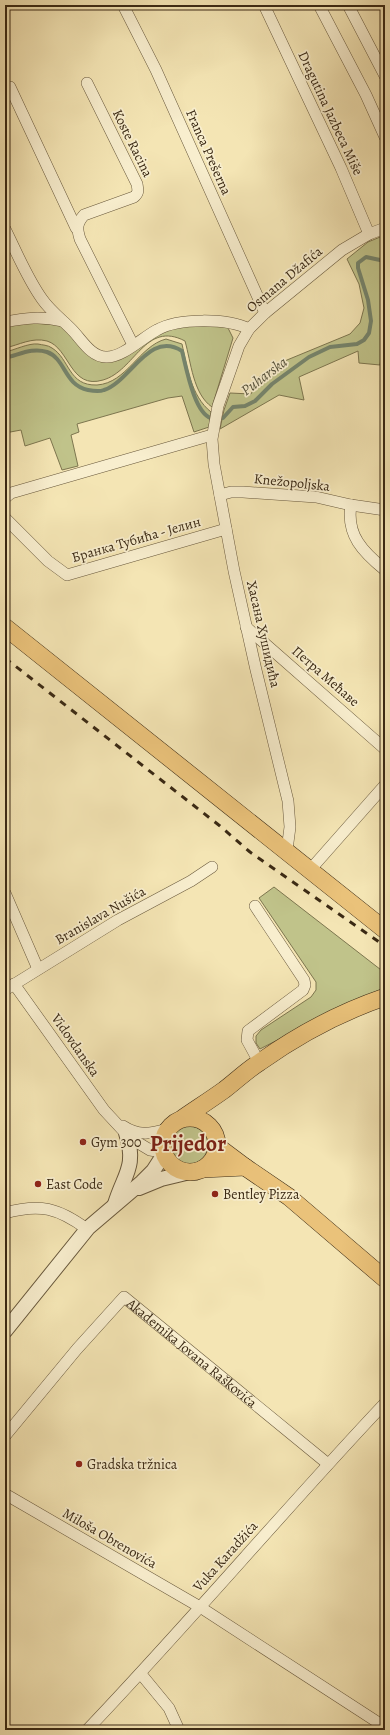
<svg xmlns="http://www.w3.org/2000/svg" width="390" height="1735" viewBox="0 0 390 1735" font-family="Alegreya,serif">
  <style>
    .green { fill: #c0c38a; stroke: #7d764f }
    .lines { fill: none; stroke-linecap: round; stroke-linejoin: round }
    .stream { stroke: #75846c; stroke-width: 4 }
    .minor-casing { stroke: #68583c; stroke-width: 12 }
    .tertiary-casing { stroke: #68583c; stroke-width: 16 }
    .primary-casing { stroke: #3a2914; stroke-width: 18 }
    .minor { stroke: #f8eece; stroke-width: 11 }
    .tertiary { stroke: #f8eece; stroke-width: 14 }
    .primary { stroke: #eac27a; stroke-width: 17 }
    .rail { stroke: #3a2914; stroke-width: 3; stroke-dasharray: 7 7; stroke-linecap: butt }
    .poi-dot { fill: #8f2418; stroke: #f8eece; stroke-width: 1.5 }
    .labels { text-anchor: middle; stroke-width: 3.5; stroke-linejoin: round; paint-order: stroke }
    .street-label { font-size: 14px; fill: #3a2914; stroke: #f8eece }
    .poi-label { font-size: 14px; fill: #3a2914; stroke: #f8eece; text-anchor: start }
    .water-label { font-size: 15px; font-style: italic; fill: #534f39; stroke: #f8eece }
    .town-label { font-size: 22px; font-weight: bold; fill: #7a1f14; stroke: #f8eece }
  </style>
  <rect width="100%" height="100%" fill="#f4e5b4"/>
  <filter id="stains"><feTurbulence type="fractalNoise" baseFrequency=".005" numOctaves="4"/><feColorMatrix values="0 0 0 0 .2 0 0 0 0 .09 0 0 0 0 .02 0 0 0 .5 -.17"/></filter>
  <radialGradient id="worn" r=".72"><stop offset=".6" stop-color="#630" stop-opacity="0"/><stop offset="1" stop-color="#630" stop-opacity=".3"/></radialGradient>
  <g class="green">
    <polygon points="385,235 385,344 383,344 380,365 359,363 358,351 299,377 304,400 279,395 220,429 224,410 230,393 251,394 260,376 287,360 350,334 360,323 364,308 359,284 347,259 368,242"/>
    <path d="M5 321 62 325 101 357 172 325 227 326 233 338 212 407C193 394 191 362 185 341 145 320 135 371 103 380 70 390 70 348 47 341 32 337 19 345 5 348Z"/>
    <path d="M166 339 182 344C187 367 191 396 211 412L209 427 194 432 182 396 168 398 77 424 79 432 71 435 78 466 62 470 50 438 25 446 21 430 5 433V352C15 350 28 343 38 344 42 345 48 345 52 348 70 359 68 386 97 385 127 383 139 346 166 339Z"/>
    <polygon points="274,887 385,973 385,988 355,1000 260,1049 256,1043 256,1036 261,1030 311,997 316,990 316,982 259,898"/>
    <circle cx="189" cy="1145" r="19"/>
  </g>
  <g class="lines">
    <path class="stream" d="M5 358C19 355 32 347 47 352 66 359 64 385 88 390 93 391 99 392 104 390 131 381 149 330 182 351 186 366 194 413 211 418 214 419 220 418 223 418L233 407 245 406 255 401 272 384 309 357 330 347 357 344 364 340 369 333 371 321 368 300 358 268V263L366 257 380 260 385 259"/>
    <g class="minor-casing">
      <g id="minor">
        <polyline points="123,5 156,70 265,313"/>
        <polyline points="264,5 341,168 369,234"/>
        <polyline points="319,5 366,95 385,137"/>
        <polyline points="348,5 385,76"/>
        <path d="M87 83 137 184C138 190 139 193 134 197L84 215C76 224 77 229 80 239L133 345"/>
        <polyline points="10,87 76,228"/>
        <path d="M5 229C17 253 27 278 42 299 51 312 64 321 74 332 83 342 92 357 106 357 122 358 143 337 157 330 178 318 227 318 249 329"/>
        <path d="M5 322C25 318 42 316 62 321"/>
        <polyline points="220,495 231,492 243,492 316,497 351,505 385,510"/>
        <polyline points="5,498 11,493 212,435"/>
        <path d="M351 505C346 535 363 552 385 570"/>
        <polyline points="5,518 48,561 67,575 226,529"/>
        <polyline points="246,627 385,749"/>
        <polyline points="287,850 290,827 288,801 256,670 234,571 214,464 212,439 218,406 239,346 249,329 265,313 342,250 369,234 385,228"/>
        <polyline points="310,870 385,785"/>
        <polyline points="5,893 38,969"/>
        <polyline points="255,906 304,980 305,985 303,990 248,1031 247,1040 259,1062"/>
        <polyline points="14,984 104,1110 130,1138 150,1150 163,1152"/>
        <polyline points="5,990 118,920 191,881 212,867"/>
        <path d="M123 1126C138 1136 150 1134 167 1129"/>
        <path d="M5 1213C40 1203 58 1208 87 1229"/>
        <path id="s1" d="M5 1436 77 1349 124 1297 328 1464"/>
        <polyline points="5,1494 200,1607 385,1727"/>
        <polyline points="141,1674 169,1708 179,1730"/>
        <path d="M87 1730C189 1623 284 1510 385 1403"/>
      </g>
    </g>
    <g class="tertiary-casing">
      <g id="tertiary">
        <polyline points="139,1188 161,1179 186,1173"/>
        <path d="M115 1204C124 1174 137 1167 126 1133"/>
        <polyline points="5,1331 88,1228 142,1182 153,1171 164,1154"/>
      </g>
    </g>
    <g class="primary-casing">
      <g id="primary">
        <polyline points="5,627 385,930"/>
        <circle cx="190" cy="1145" r="27"/>
        <path d="M183 1118C196 1109 210 1100 224 1090 236 1081 247 1070 260 1062 298 1035 341 1012 385 997"/>
        <polyline points="217,1146 245,1167 289,1197 385,1279"/>
        <polyline points="203,1169 245,1167"/>
      </g>
    </g>
    <use href="#minor" class="minor"/>
    <use href="#tertiary" class="tertiary"/>
    <use href="#primary" class="primary"/>
    <polyline class="rail" points="5,658 220,826 250,852 385,946"/>
  </g>
  <g class="poi-dot">
    <circle cx="83" cy="1142" r="4"/>
    <circle cx="38" cy="1184" r="4"/>
    <circle cx="215" cy="1194" r="4"/>
    <circle cx="79" cy="1464" r="4"/>
  </g>
  <g class="labels">
    <g class="street-label">
      <text transform="translate(331 113) rotate(65)" y="5">Dragutina Jazbeca Miše</text>
      <text transform="translate(133 143) rotate(64)" y="5">Koste Racina</text>
      <text transform="translate(209 152) rotate(66)" y="5">Franca Prešerna</text>
      <text transform="translate(284 279) rotate(-40)" y="5">Osmana Džafića</text>
      <text transform="translate(292 482) rotate(6)" y="5">Knežopoljska</text>
      <text transform="translate(136 539) rotate(-16)" y="5">Бранка Тубића - Јелин</text>
      <text transform="translate(264 634) rotate(77)" y="5">Хасана Хушидића</text>
      <text transform="translate(326 676) rotate(41)" y="5">Петра Мећаве</text>
      <text transform="translate(100 915) rotate(-30)" y="5">Branislava Nušića</text>
      <text transform="translate(76 1045) rotate(55)" y="5">Vidovdanska</text>
      <text dy="5" stroke="none"><textPath href="#s1" startOffset="271">Akademika Jovana Raškovića</textPath></text>
      <text transform="translate(110 1538) rotate(30)" y="5">Miloša Obrenovića</text>
      <text transform="translate(225 1556) rotate(-48)" y="5">Vuka Karadžića</text>
    </g>
    <g class="poi-label">
      <text x="91" y="1147">Gym 300</text>
      <text x="46" y="1189">East Code</text>
      <text x="223" y="1199">Bentley Pizza</text>
      <text x="87" y="1469">Gradska tržnica</text>
    </g>
    <g class="water-label">
      <text transform="translate(264 376) rotate(-37)" y="5">Puharska</text>
    </g>
    <g class="town-label">
      <text x="188" y="1151">Prijedor</text>
    </g>
  </g>
  <rect width="390" height="1735" fill="none" stroke="#f4e5b4" stroke-width="20"/>
  <rect x="6" y="6" width="378" height="1723" fill="none" stroke="#3a2914" stroke-width="2"/>
  <rect x="10" y="10" width="370" height="1715" fill="none" stroke="#3a2914"/>
  <rect width="100%" height="100%" filter="url(#stains)"/>
  <rect width="100%" height="100%" fill="url(#worn)"/>
</svg>
